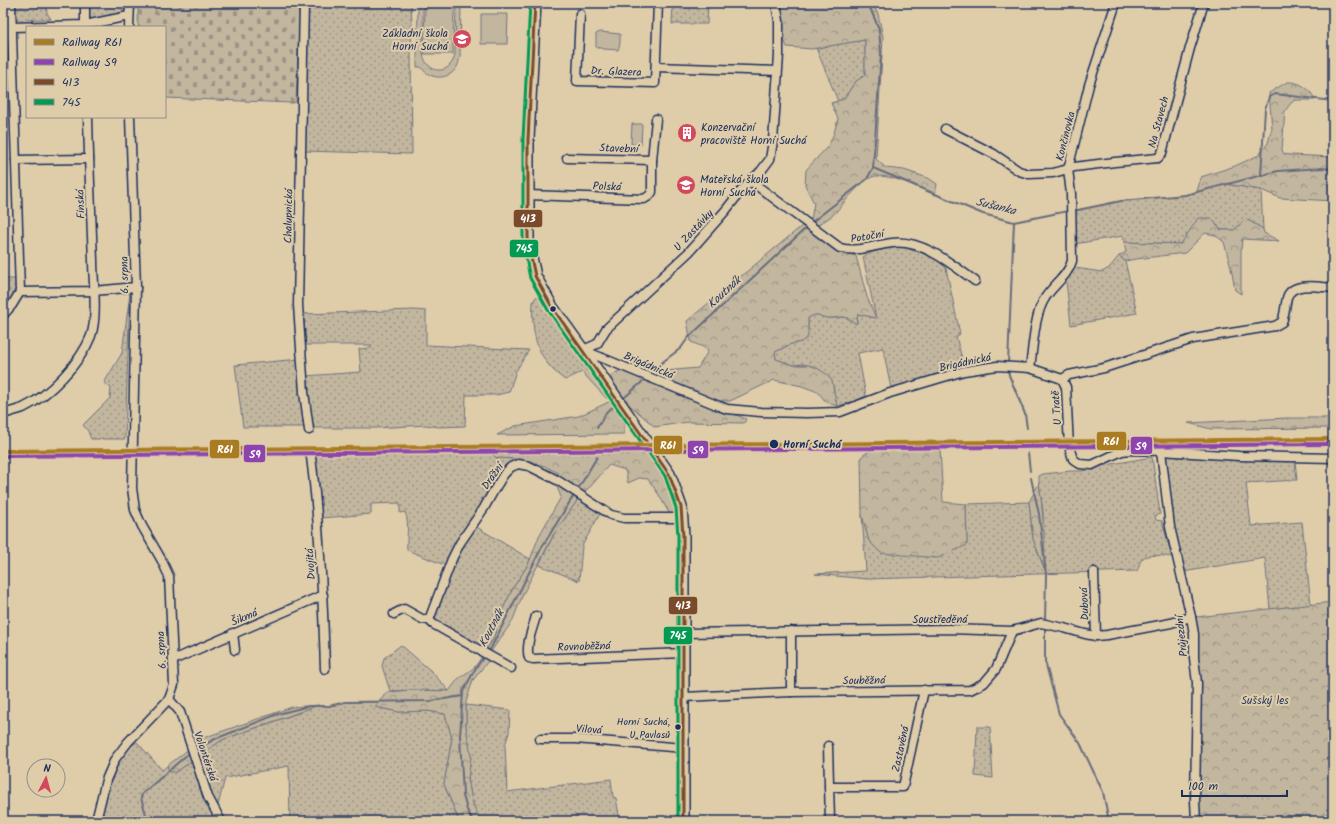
<svg xmlns="http://www.w3.org/2000/svg" width="1336" height="824" viewBox="0 0 1336 824" font-family="Kalam,sans-serif">
  <style>
    .grass { fill: url(#grass-dots); stroke: #6e727e }
    .forest { fill: url(#forest-crowns); stroke: #6e727e }
    .cemetery { fill: url(#cemetery-stones); stroke: #6e727e }
    .green { fill: #c2b69f; stroke: #6e727e }
    .lines { fill: none; stroke-linecap: round; stroke-linejoin: round }
    .stream { stroke: #676c7b; stroke-width: 2 }
    .minor-casing { stroke: #1b2f5e; stroke-width: 11 }
    .major-casing { stroke: #1b2f5e; stroke-width: 14 }
    .minor { stroke: #dfcdaa; stroke-width: 8 }
    .major { stroke: #dfcdaa; stroke-width: 11 }
    .bus-1-casing { stroke: #dfcdaa; stroke-width: 6 }
    .bus-2-casing { stroke: #dfcdaa; stroke-width: 6 }
    .bus-1 { stroke: #7a4b2a; stroke-width: 3 }
    .bus-2 { stroke: #039a52; stroke-width: 3 }
    .rail-1-casing { stroke: #dfcdaa; stroke-width: 7 }
    .rail-2-casing { stroke: #dfcdaa; stroke-width: 7 }
    .rail-1 { stroke: #aa7c21; stroke-width: 4 }
    .rail-2 { stroke: #8e44ad; stroke-width: 4 }
    .bus-dot { fill: #1b2f5e; stroke: #dfcdaa; stroke-width: 1.5 }
    .labels { text-anchor: middle; stroke-width: 4; stroke-linejoin: round; paint-order: stroke }
    .bus-label { font-size: 10px; fill: #1b2f5e; stroke: #dfcdaa; text-anchor: end }
    .poi-label { font-size: 11px; fill: #1b2f5e; stroke: #dfcdaa; text-anchor: start }
    .street-label { font-size: 11px; fill: #1b2f5e; stroke: #dfcdaa }
    .stop-label { font-size: 11px; font-weight: bold; fill: #1b2f5e; stroke: #dfcdaa; text-anchor: start }
    .park-label { font-size: 11px; fill: #2c3c64; stroke: #dfcdaa }
    .water-label { font-size: 12px; font-style: italic; fill: #2e3e65; stroke: #dfcdaa }
    .line-badge { stroke: #dfcdaa; stroke-width: 1.5 }
    .badge-label { font-size: 11px; text-anchor: middle; font-weight: bold; fill: #fff }
  </style>
  <defs>
    <pattern id="grass-dots" width="8" height="8" patternUnits="userSpaceOnUse"><rect width="8" height="8" fill="#c2b69f"/><path d="M2 2h.1M6 6h.1" fill="none" stroke="#9d9485" stroke-width="1.8" stroke-linecap="round"/></pattern>
    <pattern id="forest-crowns" width="20" height="18" patternUnits="userSpaceOnUse"><rect width="20" height="18" fill="#c2b69f"/><path d="M2 6a3 3 0 1 1 6 0M12 15a3 3 0 1 1 6 0" fill="none" stroke="#9d9485"/></pattern>
    <pattern id="cemetery-stones" width="16" height="16" patternUnits="userSpaceOnUse"><rect width="16" height="16" fill="#c2b69f"/><path d="M2 7V4a2 2 0 0 1 4 0v3zM10 15v-3a2 2 0 0 1 4 0v3z" fill="#9d9485"/></pattern>
  </defs>
  <rect width="100%" height="100%" fill="#dfcdaa"/>
  <filter id="ink" filterUnits="userSpaceOnUse"><feTurbulence type="fractalNoise" baseFrequency=".025" numOctaves="2"/><feDisplacementMap in="SourceGraphic" scale="8" xChannelSelector="R" yChannelSelector="G"/><feConvolveMatrix kernelMatrix="1 2 1 2 8 2 1 2 1" color-interpolation-filters="sRGB"/></filter>
  <g filter="url(#ink)">
    <g class="grass">
      <polygon points="14,3 46,3 47,13 51,19 15,20"/>
      <polygon points="88,3 124,3 124,13 93,20 88,17"/>
      <polygon points="309,3 411,3 412,26 411,49 412,154 303,151"/>
      <polygon points="673,3 708,3 707,24 672,24"/>
      <polygon points="865,40 865,75 855,82 844,99 838,101 816,48"/>
      <polygon points="1226,184 1261,190 1263,229 1246,219 1234,230 1221,230 1211,218 1181,244 1124,242 1123,236 1074,244 1072,211 1121,201 1185,195"/>
      <path d="M899 247H906L913 251H918L935 258 946 268 960 334 956 337 964 365 961 370 891 389 883 348 858 353 866 396 852 402 837 406 832 381 817 368 803 364 793 365 776 359 775 352 791 344 801 342 808 328V318C821 311 818 318 829 318 843 319 842 313 856 324L858 314 876 318 863 257C870 251 890 248 899 247Z"/>
      <polygon points="1119,256 1125,261 1137,313 1071,325 1066,281 1075,268 1102,272 1109,268"/>
      <path d="M3 279H16C16 295 13 299 3 310Z"/>
      <polygon points="130,293 125,439 91,439 88,431 83,425 110,398 111,388 104,383 122,353"/>
      <path d="M539 295 610 396 607 399 582 372 565 380C537 360 531 335 533 302L535 298Z"/>
      <polygon points="414,310 426,311 426,345 529,350 516,371 509,392 496,395 466,395 465,426 439,427 426,425 376,428 315,428 311,425 305,376 361,372 359,349 371,348 372,345 305,345 304,314"/>
      <polygon points="300,359 306,424 304,427 243,427 235,365"/>
      <path d="M489 452 497 458 515 459 503 467 484 499H481L483 501 482 505 447 566 407 550C406 537 410 524 405 512L400 513V503L371 504V514L321 518 319 484 313 454Z"/>
      <polygon points="1169,453 1295,461 1297,480 1246,483 1251,526 1302,522 1311,605 1270,609 1265,558 1183,572 1171,527 1164,456"/>
      <path d="M1152 457 1160 514 1155 516 1156 520 1162 521 1172 557C1165 556 1146 553 1142 559 1140 561 1139 567 1137 571L867 579 815 574 866 571 862 515 869 541 967 544 966 504 1029 502 1033 539 1044 568 1043 512 1039 483V476L1043 474 1071 471H1082L1095 467Z"/>
      <polygon points="578,497 601,512 582,546 579,581 539,565 554,534 576,502"/>
      <polygon points="475,526 530,559 528,565 513,588 500,615 494,638 486,650 437,624 433,613 454,563 463,544"/>
      <polygon points="401,645 431,671 449,691 413,690 390,691 382,666 384,658"/>
      <polygon points="345,702 379,702 375,707 399,712 428,711 445,714 452,738 444,784 459,821 290,821 289,766 225,778 214,821 121,821 96,811 104,804 118,760 126,749 137,742 162,770 167,766 170,772 185,766 222,740 301,712 309,706 329,706"/>
      <polygon points="466,705 510,710 509,733 505,745 507,792 611,779 613,797 616,798 620,821 480,821 472,801 468,779 471,756 466,727"/>
      <polygon points="977,727 990,727 993,778 975,776"/>
    </g>
    <g class="forest">
      <path d="M780 3H872L878 14 883 37 876 159 886 168 904 170 928 178 937 184 935 195C918 188 894 175 876 176 863 177 842 206 833 215 828 219 822 222 817 226L811 220 814 203 805 185 806 170 829 145 834 133 838 119 831 103 844 99 855 82 865 75V40L812 49 787 47 782 34 781 10Z"/>
      <path d="M1287 82C1299 81 1311 89 1315 100H1295L1291 103 1285 111 1282 150 1284 154 1290 155 1333 157V201L1280 198 1261 190 1226 184 1197 192 1201 177 1235 166 1259 155 1268 143 1272 128 1269 93Z"/>
      <polygon points="1198,218 1211,218 1221,230 1234,230 1246,219 1263,229 1264,233 1279,241 1242,239 1241,251 1241,294 1235,290 1231,268 1224,242 1215,235 1205,233 1185,253 1136,259 1125,261 1119,256 1126,252 1124,242 1181,244"/>
      <path d="M803 225 834 250 856 256 867 297 876 318 858 314 856 324C842 313 844 318 829 318 818 318 821 311 808 318V335L807 338 801 342 791 344 775 352 776 359 793 365H809L817 368 828 375 832 381 837 406 826 402 818 392 802 386 774 380 730 401H718L662 377 664 371 698 368 708 351 703 347 691 342 687 321Z"/>
      <polygon points="622,369 746,419 744,423 688,422 655,427 618,395 612,386 612,375"/>
      <polygon points="613,400 624,424 624,434 497,435 515,426 579,416"/>
      <polygon points="1287,418 1333,418 1333,428 1211,429 1188,423"/>
      <polygon points="940,448 943,502 966,504 967,545 938,558 881,553 869,541 862,515 861,457 872,449"/>
      <path d="M648 450C659 466 679 495 676 514L669 513 659 495 648 479 639 478 628 483 625 470 609 465 591 486 578 497 576 502 554 534 523 594 512 622 492 650 488 661 473 680 466 702V727L471 756 468 779 472 801 480 821H459L444 784 452 738 445 714 428 711 399 712 375 707 387 692 413 690 449 691 458 679 475 667 494 638 500 615 513 588 528 565 539 536 561 497 557 487 558 473 545 466 515 459 497 458 489 452Z"/>
      <path d="M1039 483C1043 512 1045 540 1045 570L1033 539 1029 502Z"/>
      <polygon points="1333,602 1333,821 1199,821 1196,617"/>
      <polygon points="319,705 222,740 176,772 170,772 167,766 203,738 292,707"/>
    </g>
    <polygon class="cemetery" points="138,3 300,3 296,102 293,103 165,98 165,27 138,27"/>
    <g class="green">
      <path d="M418 3H423V54C427 75 451 76 455 54L456 3H461L460 56C459 62 458 67 454 71 444 81 428 78 421 67H417Z"/>
      <polygon points="425,3 454,3 453,54 424,54"/>
      <polygon points="481,14 508,14 507,44 481,44"/>
      <polygon points="600,32 620,34 620,43 618,50 604,49 596,47 596,34"/>
      <polygon points="632,124 642,124 641,145 631,144"/>
    </g>
    <g class="lines">
      <g class="stream">
        <polyline points="868,3 879,29 881,54 873,168 983,214 1014,222 1068,211"/>
        <polyline points="1261,175 1265,109 1269,97 1275,94 1333,101"/>
        <polyline points="1073,211 1121,201 1185,195 1278,171 1320,168 1333,169"/>
        <polyline points="812,222 867,179 873,168"/>
        <polyline points="1008,363 1014,222"/>
        <polyline points="1008,369 1009,375 1025,414 1027,428"/>
        <polyline points="654,371 660,364 681,348 688,338 807,227"/>
        <polyline points="625,397 642,382"/>
        <polyline points="597,428 607,411 616,405"/>
        <polyline points="1028,453 1030,471"/>
        <polyline points="1031,478 1039,514 1046,574 1045,620"/>
        <polyline points="577,491 597,457"/>
        <polyline points="1045,627 1045,661 1059,714 1080,743 1103,792 1109,821"/>
        <polyline points="488,652 491,648 542,547 574,495"/>
        <polyline points="195,750 215,739 278,714 309,706 329,706 345,702 431,701 463,696"/>
        <polyline points="148,821 141,798 142,794 189,753"/>
        <polyline points="473,821 467,810 463,795 460,736 463,692 474,671 485,655"/>
      </g>
      <g class="minor-casing">
        <g id="minor">
          <polyline points="85,3 85,27"/>
          <polyline points="304,3 298,305 304,392 309,430"/>
          <polyline points="580,14 577,81 655,83 658,3"/>
          <polyline points="12,27 85,25 129,16"/>
          <polyline points="129,27 130,3"/>
          <polyline points="656,67 777,71"/>
          <polyline points="945,129 994,154 1019,171 1029,174 1053,173 1068,169 1089,85 1116,3"/>
          <polyline points="567,158 652,160 656,119"/>
          <polyline points="16,160 89,159"/>
          <path d="M752 182 840 248C858 253 874 245 892 243 922 239 953 265 975 281"/>
          <polyline points="528,195 644,199 649,196 652,192 652,160"/>
          <polyline points="20,292 94,291 136,287"/>
          <polyline points="3,315 12,305 20,292 11,3"/>
          <path d="M583 350 719 406 727 409 761 412 807 413 840 412 890 393 964 371 997 366 1030 368 1062 379 1069 375 1104 368 1193 339 1275 326 1282 322C1285 314 1285 306 1287 298 1291 281 1320 287 1333 288"/>
          <polyline points="583,350 597,344 606,329 689,252 726,210 740,192 761,171 770,159 773,141 779,55 779,21 776,3"/>
          <path d="M1030 368C1033 348 1034 315 1045 298 1053 285 1068 276 1072 261L1071 194 1068 169 1074 167 1115 162 1158 158 1162 153 1190 48 1204 3"/>
          <polyline points="1062,379 1066,387 1069,447 1073,459 1080,464 1092,465 1122,451 1130,450 1161,451 1239,456 1333,458"/>
          <path d="M3 414C10 412 17 410 23 408 49 396 81 362 91 336 98 316 93 281 93 260 91 212 89 165 88 117"/>
          <polyline points="1161,451 1170,527 1191,617 1194,634 1194,658 1197,683 1195,801 1196,821"/>
          <path d="M311 457C320 528 323 598 325 669"/>
          <polyline points="1094,572 1096,636"/>
          <polyline points="394,614 404,609 422,619 429,620 452,559 460,543 484,508 493,492 504,474 511,467 518,464 529,466 557,480 611,515 624,518 682,518"/>
          <path d="M536 616C533 628 525 645 529 658L533 659 684 653"/>
          <polyline points="429,620 433,624 511,668"/>
          <polyline points="791,631 791,692"/>
          <polyline points="233,633 235,650"/>
          <polyline points="683,633 949,629 1012,631 1041,623 1064,628 1085,634 1096,636 1107,635 1171,623 1191,617"/>
          <polyline points="173,660 323,595"/>
          <polyline points="684,697 791,692 970,690 984,683 996,669 1012,631"/>
          <polyline points="169,699 180,712 208,797 221,821"/>
          <polyline points="540,739 575,739 684,748"/>
          <polyline points="828,746 830,821"/>
          <polyline points="829,787 903,787 924,690"/>
          <polyline points="96,821 106,780 115,759 128,742 169,699 174,685 169,576 161,559 142,526 135,510 132,488 136,287 130,117"/>
        </g>
      </g>
      <g class="major-casing">
        <polyline id="major" points="535,3 528,139 528,243 535,276 552,307 583,350 669,474 674,487 681,507 683,536 683,821"/>
      </g>
      <use href="#minor" class="minor"/>
      <use href="#major" class="major"/>
      <g class="bus-1-casing">
        <polyline id="bus-1" points="535,3 528,139 528,243 535,276 552,307 669,474 681,507 683,536 683,821"/>
      </g>
      <g class="bus-2-casing">
        <polyline id="bus-2" points="530,3 523,139 523,243 530,278 548,310 665,476 676,508 678,536 678,821"/>
      </g>
      <use href="#bus-1" class="bus-1"/>
      <use href="#bus-2" class="bus-2"/>
      <g class="rail-1-casing">
        <polyline id="rail-1" points="3,451 1333,439"/>
      </g>
      <g class="rail-2-casing">
        <polyline id="rail-2" points="3,456 1333,444"/>
      </g>
      <use href="#rail-1" class="rail-1"/>
      <use href="#rail-2" class="rail-2"/>
    </g>
  </g>
  <defs>
    <g id="school-disc" transform="scale(1)"><circle r="9.5" fill="#d1495b" stroke="#dfcdaa"/><path d="M0-5L7-2L0 1L-7-2ZM-4 1L0 2.5L4 1V4Q0 6-4 4Z" fill="#fff"/></g>
    <g id="building-disc" transform="scale(1)"><circle r="9.5" fill="#d1495b" stroke="#dfcdaa"/><path d="M-4-6H4V6H1V3H-1V6H-4ZM-2.5-4.3h1.7v1.8h-1.7ZM.8-4.3h1.7v1.8H.8ZM-2.5-1h1.7V.8h-1.7ZM.8-1h1.7V.8H.8Z" fill="#fff"/></g>
  </defs>
  <g fill-rule="evenodd">
    <use href="#school-disc" x="462" y="39"/>
    <use href="#building-disc" x="687" y="133"/>
    <use href="#school-disc" x="686" y="185"/>
  </g>
  <g class="bus-dot">
    <circle cx="553" cy="309" r="3.5"/>
    <circle cx="774" cy="444" r="5"/>
    <circle cx="678" cy="727" r="3.5"/>
  </g>
  <g class="labels">
    <g class="bus-label">
      <text x="670" y="725">Horní Suchá,<tspan x="670" dy="13">U Pavlasů</tspan></text>
    </g>
    <g class="poi-label">
      <text x="448" y="37" text-anchor="end">Základní škola<tspan x="448" dy="13">Horní Suchá</tspan></text>
      <text x="701" y="131">Konzervační<tspan x="701" dy="13">pracoviště Horní Suchá</tspan></text>
      <text x="700" y="183">Mateřská škola<tspan x="700" dy="13">Horní Suchá</tspan></text>
    </g>
    <g class="street-label">
      <text transform="translate(616 71) rotate(2)" y="4">Dr. Glazera</text>
      <text transform="translate(1158 122) rotate(-75)" y="4">Na Stavech</text>
      <text transform="translate(1065 136) rotate(-76)" y="4">Končinovka</text>
      <text transform="translate(619 148) rotate(2)" y="4">Stavební</text>
      <text transform="translate(607 186) rotate(2)" y="4">Polská</text>
      <text transform="translate(80 204) rotate(-92)" y="4">Finská</text>
      <text transform="translate(288 216) rotate(-89)" y="4">Chalupnická</text>
      <text transform="translate(693 230) rotate(-47)" y="4">U Zastávky</text>
      <text transform="translate(867 236) rotate(-10)" y="4">Potoční</text>
      <text transform="translate(124 275) rotate(-91)" y="4">6. srpna</text>
      <text transform="translate(965 362) rotate(-12)" y="4">Brigádnická</text>
      <text transform="translate(649 365) rotate(23)" y="4">Brigádnická</text>
      <text transform="translate(1056 408) rotate(-94)" y="4">U Tratě</text>
      <text transform="translate(492 476) rotate(-55)" y="4">Drážní</text>
      <text transform="translate(310 564) rotate(-94)" y="4">Dvojitá</text>
      <text transform="translate(1084 604) rotate(-92)" y="4">Dubová</text>
      <text transform="translate(244 617) rotate(-23)" y="4">Šikmá</text>
      <text x="940" y="623">Soustředěná</text>
      <text transform="translate(1181 636) rotate(-96)" y="4">Průjezdní</text>
      <text transform="translate(584 646) rotate(-2)" y="4">Rovnoběžná</text>
      <text transform="translate(161 650) rotate(-93)" y="4">6. srpna</text>
      <text transform="translate(864 680) rotate(-1)" y="4">Souběžná</text>
      <text transform="translate(589 729) rotate(4)" y="4">Vilová</text>
      <text transform="translate(900 749) rotate(-78)" y="4">Zastavěná</text>
      <text transform="translate(206 756) rotate(71)" y="4">Volontérská</text>
    </g>
    <g class="stop-label">
      <text x="783" y="448">Horní Suchá</text>
    </g>
    <g class="park-label">
      <text x="1265" y="704">Sušský les</text>
    </g>
    <g class="water-label">
      <text transform="translate(996 206) rotate(14)" y="4">Sušanka</text>
      <text transform="translate(724 292) rotate(-43)" y="4">Koutnák</text>
      <text transform="translate(491 628) rotate(-62)" y="4">Koutnák</text>
    </g>
  </g>
  <g class="line-badge">
    <rect x="513" y="209" width="30" height="19" rx="4" fill="#7a4b2a"/>
    <rect x="509" y="239" width="30" height="19" rx="4" fill="#039a52"/>
    <rect x="1096" y="431" width="31" height="20" rx="4" fill="#aa7c21"/>
    <rect x="653" y="435" width="30" height="20" rx="4" fill="#aa7c21"/>
    <rect x="1130" y="436" width="23" height="19" rx="4" fill="#8e44ad"/>
    <rect x="209" y="439" width="31" height="20" rx="4" fill="#aa7c21"/>
    <rect x="687" y="440" width="22" height="19" rx="4" fill="#8e44ad"/>
    <rect x="243" y="444" width="23" height="19" rx="4" fill="#8e44ad"/>
    <rect x="668" y="596" width="30" height="19" rx="4" fill="#7a4b2a"/>
    <rect x="663" y="626" width="30" height="19" rx="4" fill="#039a52"/>
  </g>
  <g class="badge-label">
    <text x="528" y="222">413</text>
    <text x="524" y="252">745</text>
    <text x="1111" y="445">R61</text>
    <text x="668" y="449">R61</text>
    <text x="1141" y="450">S9</text>
    <text x="225" y="453">R61</text>
    <text x="698" y="454">S9</text>
    <text x="255" y="458">S9</text>
    <text x="683" y="609">413</text>
    <text x="678" y="639">745</text>
  </g>
  <rect width="1336" height="824" fill="none" stroke="#dfcdaa" stroke-width="16"/>
  <rect x="8" y="8" width="1320" height="808" fill="none" stroke="#1b2f5e" stroke-width="1.5" filter="url(#ink)"/>
  <rect x="26" y="26" width="140" height="92" fill="#dfcdaa" stroke="#918e8c"/>
  <rect x="34" y="39" width="20" height="6" fill="#aa7c21" stroke="#918e8c"/>
  <text x="62" y="46" font-size="12" fill="#1b2f5e">Railway R61</text>
  <rect x="34" y="59" width="20" height="6" fill="#8e44ad" stroke="#918e8c"/>
  <text x="62" y="66" font-size="12" fill="#1b2f5e">Railway S9</text>
  <rect x="34" y="79" width="20" height="6" fill="#7a4b2a" stroke="#918e8c"/>
  <text x="62" y="86" font-size="12" fill="#1b2f5e">413</text>
  <rect x="34" y="99" width="20" height="6" fill="#039a52" stroke="#918e8c"/>
  <text x="62" y="106" font-size="12" fill="#1b2f5e">745</text>
  <g transform="translate(46 778) rotate(6)"><circle r="19" fill="#dfcdaa" stroke="#918e8c"/>
  <path d="M0-3L7 15L0 10L-7 15Z" fill="#d1495b"/>
  <text y="-6" font-size="11" font-weight="bold" text-anchor="middle" fill="#1b2f5e">N</text>
  </g>
  <path d="M1182 790v6h105v-6" fill="none" stroke="#1b2f5e" stroke-width="2"/>
  <text x="1188" y="790" font-size="12" fill="#1b2f5e" stroke="#dfcdaa" stroke-width="3" paint-order="stroke">100 m</text>
</svg>
